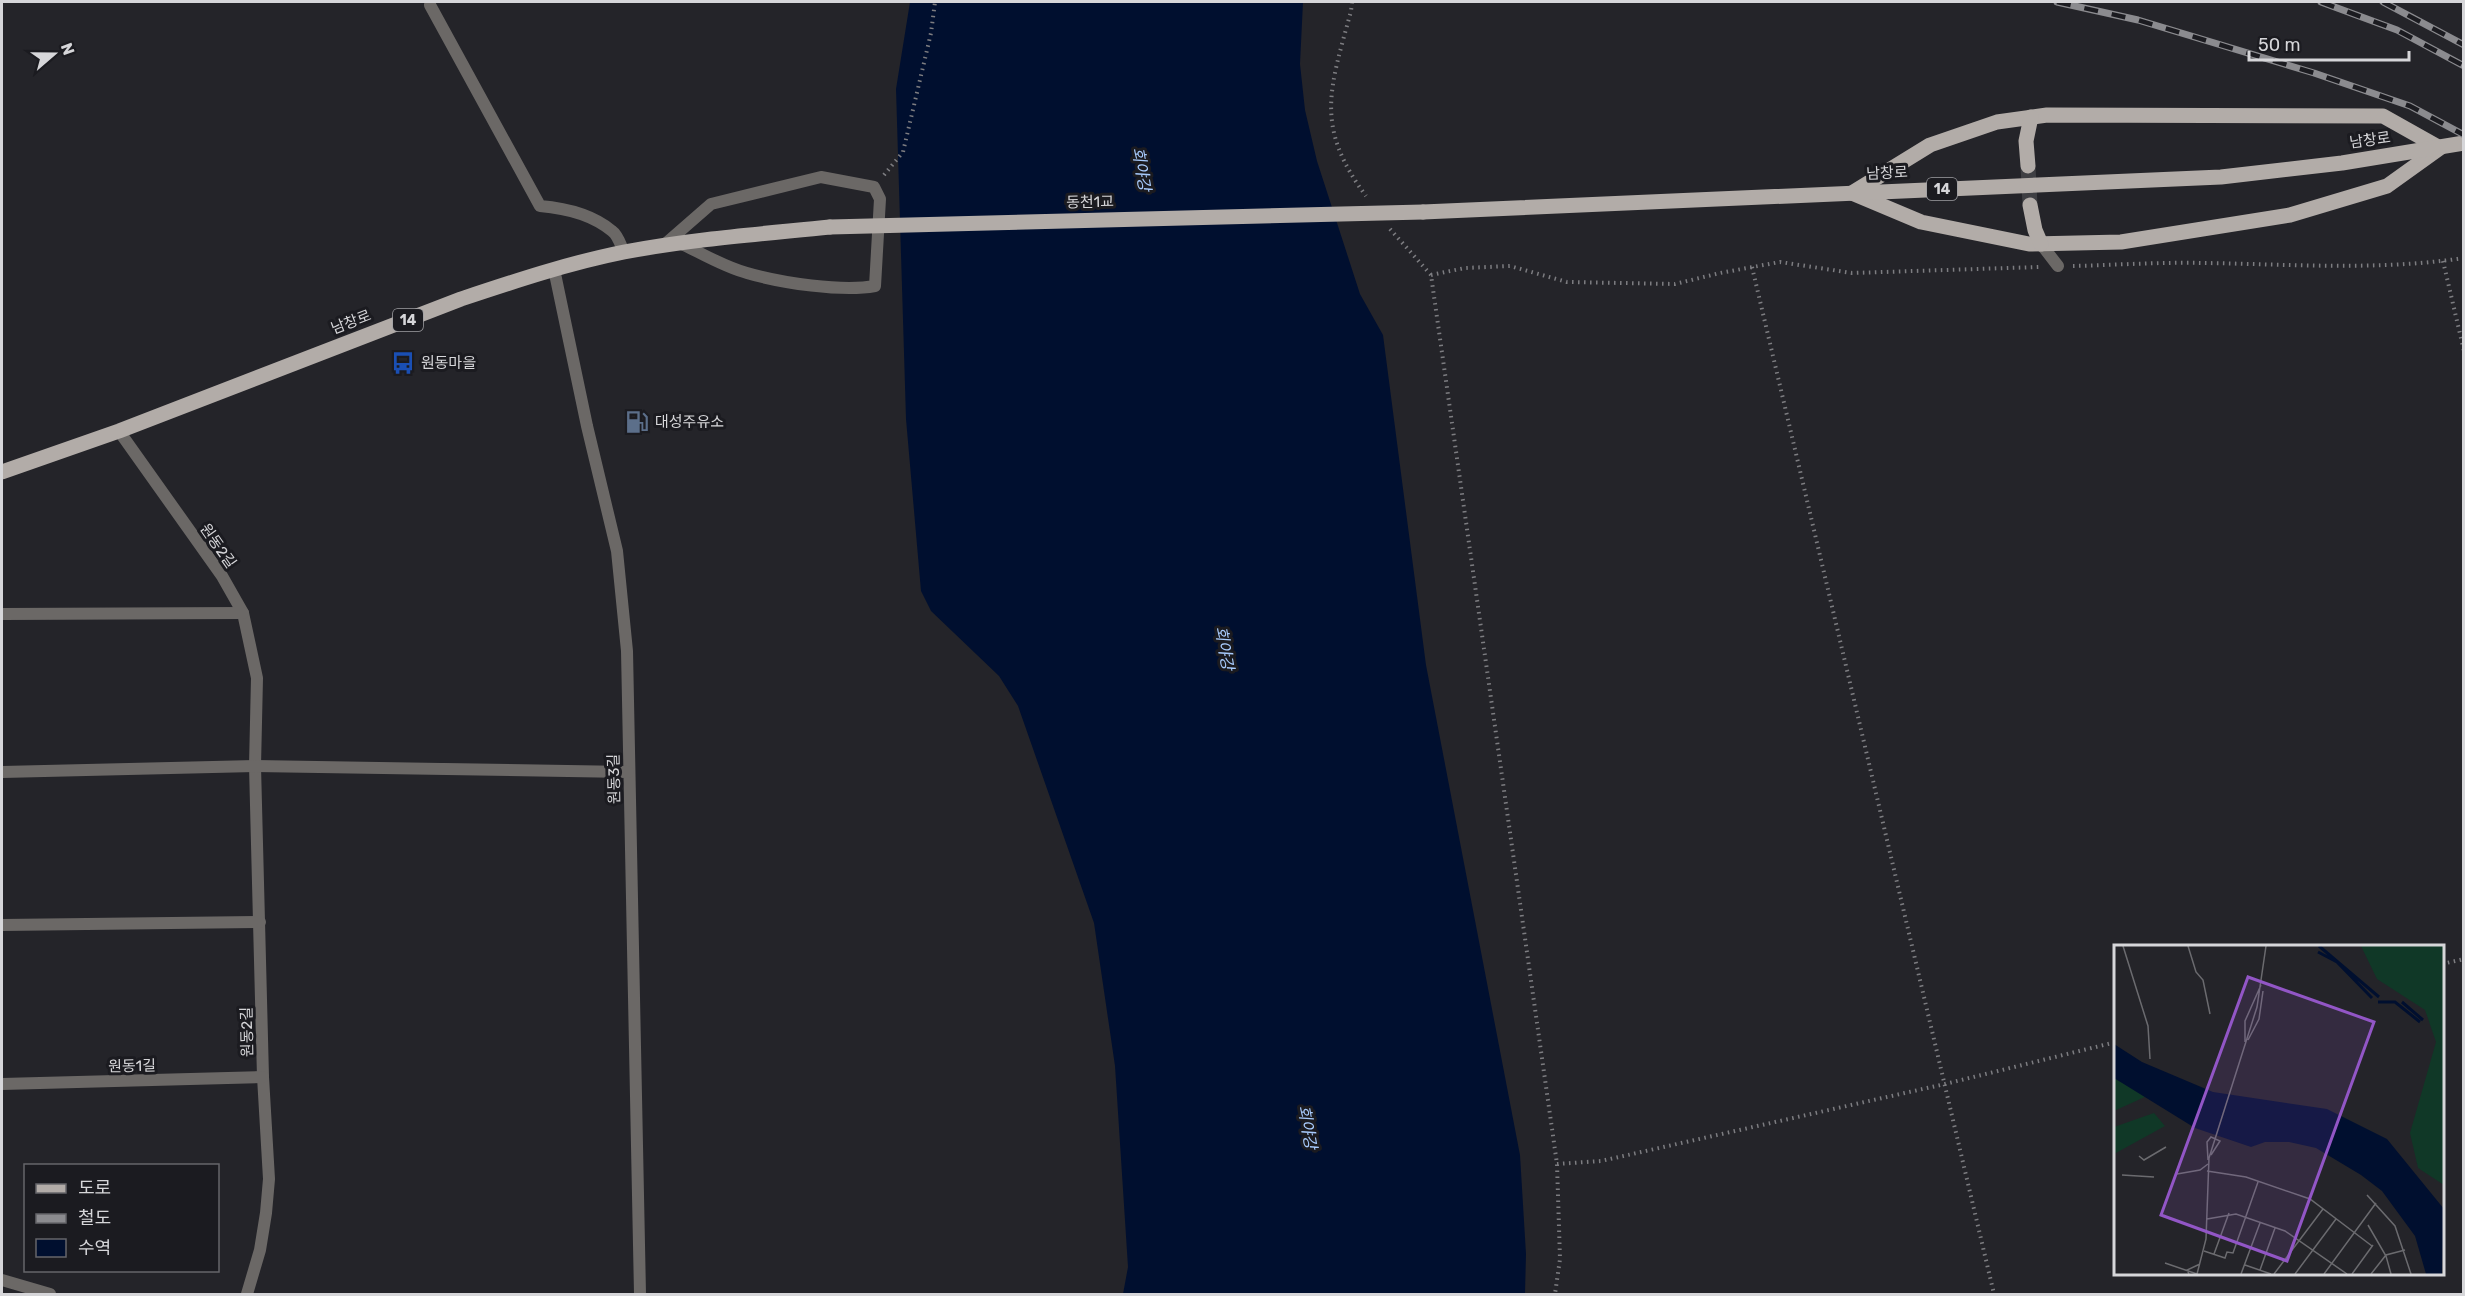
<svg xmlns="http://www.w3.org/2000/svg" width="2465" height="1296" viewBox="0 0 2465 1296" font-family="Rubik,'Noto Sans KR',sans-serif">
  <style>
    .water { fill: #000f2f }
    .lines { fill: none; stroke-linecap: round; stroke-linejoin: round }
    .primary-tunnel { stroke: #3f3f43; stroke-width: 15; stroke-dasharray: 15 8; stroke-linecap: butt }
    .path { stroke: #7d7d81; stroke-width: 4; stroke-dasharray: 1.5 4.5; stroke-linecap: butt }
    .lane { stroke: #6b6866; stroke-width: 12 }
    .street { stroke: #6b6866; stroke-width: 12 }
    .primary { stroke: #b2aca8; stroke-width: 15 }
    .rail-casing { stroke: #8b8b8f; stroke-width: 7 }
    .rail { stroke: #1b1b20; stroke-width: 4.5; stroke-dasharray: 14; stroke-linecap: butt }
    .primary-bridge { stroke: #b2aca8; stroke-width: 15 }
    .labels { text-anchor: middle; stroke-width: 6; stroke-linejoin: round; paint-order: stroke }
    .shield { fill: #1b1b20; stroke: #9e9ea2; stroke-width: 1.5 }
    .shield-label { font-size: 14px; font-weight: bold; fill: #d6d6d9 }
    .street-label { font-size: 15px; fill: #d6d6d9; stroke: #1b1b20 }
    .poi-label { font-size: 15px; fill: #d6d6d9; stroke: #1b1b20; text-anchor: start }
    .water-label { font-size: 16px; font-style: italic; fill: #a8cbfd; stroke: #1b1b20 }
    .inset-river { fill: none; stroke: #000f2f; stroke-width: 3 }
    .inset-road { fill: none; stroke: #6b6b6f; stroke-width: 1.5 }
    .view { fill: #9256c6; fill-opacity: 0.15; stroke: #9256c6; stroke-width: 3 }
    .inset-edge { fill: none; stroke: #d6d6d9; stroke-width: 3 }
  </style>
  <rect width="100%" height="100%" fill="#242429"/>
  <polygon class="water" points="910,2 1303,2 1300,64 1305,110 1317,161 1360,294 1383,335 1426,665 1520,1155 1526,1254 1525,1294 1123,1294 1128,1267 1115,1066 1094,923 1018,706 999,676 931,611 921,591 906,419 896,89"/>
  <g class="lines">
    <polyline class="primary-tunnel" points="2028,166 2030,205"/>
    <g class="path">
      <path d="M1352 2 1351 11C1330 89 1314 126 1366 196"/>
      <polyline points="884,175 903,152 931,33 935,2"/>
      <polyline points="1390,229 1431,275 1557,1164 1560,1259 1555,1294"/>
      <polyline points="2443,261 2464,351"/>
      <path d="M2073 266C2116 265 2159 262 2202 263 2289 264 2377 271 2464 258"/>
      <polyline points="1752,267 1994,1294"/>
      <polyline points="1431,275 1465,268 1510,266 1567,282 1675,284 1720,273 1780,262 1852,273 2039,267"/>
      <polyline points="2442,964 2464,959"/>
      <polyline points="1557,1164 1601,1161 1945,1084 2116,1042"/>
    </g>
    <polyline class="lane" points="2041,244 2058,266"/>
    <g class="street">
      <path d="M430 5 540 206C564 208 593 215 612 231 618 235 621 246 624 252"/>
      <path d="M664 245 711 204 821 177 874 187 880 199 875 286C842 292 781 283 747 273 724 267 701 253 680 243"/>
      <polyline points="554,269 587,426 617,551 627,651 640,1294"/>
      <polyline points="119,431 222,576 243,613 257,678 255,766 263,1077 269,1179 266,1213 260,1250 247,1294"/>
      <polyline points="2,614 243,613"/>
      <polyline points="2,772 255,766 628,772"/>
      <polyline points="2,925 260,922"/>
      <polyline points="2,1084 263,1077"/>
      <polyline points="2,1280 50,1294"/>
    </g>
    <g class="primary">
      <polygon points="2047,115 2383,116 2440,148 2387,186 2290,215 2121,242 2029,244 1921,222 1852,193 1930,145 1997,122"/>
      <polyline points="2028,166 2026,141 2031,117"/>
      <polyline points="2030,205 2035,230 2041,244"/>
      <polyline points="1423,212 2221,177 2342,163 2464,143"/>
      <path d="M2 472 119 431 461 299C515 281 569 263 624 252 692 239 761 234 830 227"/>
    </g>
    <g class="rail-casing">
      <g id="rail">
        <polyline points="2057,2 2138,20 2314,73 2410,106 2464,135"/>
        <polyline points="2321,2 2397,30 2464,66"/>
        <polyline points="2383,2 2464,45"/>
      </g>
    </g>
    <use href="#rail" class="rail"/>
    <polyline class="primary-bridge" points="830,227 1423,212"/>
  </g>
  <defs>
    <g id="bus-bare" transform="scale(1.8)"><path d="M-5-6H5V4H4V6H2V4H-2V6H-4V4H-5ZM-3.5-4V0h7V-4ZM-3.5 1.2v1.5H-2V1.2ZM2 1.2v1.5H3.5V1.2Z" fill="#1a4fb4" stroke="#1b1b20" stroke-width="2.5" paint-order="stroke"/></g>
    <g id="fuel-bare" transform="scale(1.8)"><path d="M-5.5-6h7V0h2V4h1.3V-2.5L3-4.5l.8-.8L6-3V5H2.5V1h-1V6h-7ZM-4.2-4.7v3.2H.2V-4.7Z" fill="#5c6f8a" stroke="#1b1b20" stroke-width="2.5" paint-order="stroke"/></g>
  </defs>
  <g fill-rule="evenodd">
    <use href="#bus-bare" x="403" y="363"/>
    <use href="#fuel-bare" x="637" y="422"/>
  </g>
  <g class="labels">
    <g class="shield">
      <rect x="1927" y="178" width="30" height="22" rx="4.5"/>
      <rect x="393" y="309" width="30" height="22" rx="4.5"/>
    </g>
    <g class="shield-label">
      <text x="1942" y="194">14</text>
      <text x="408" y="325">14</text>
    </g>
    <g class="street-label">
      <text transform="translate(2370 140) rotate(-8)" y="5">남창로</text>
      <text transform="translate(1887 173) rotate(-3)" y="5">남창로</text>
      <text transform="translate(1090 202) rotate(-1)" y="5">동천1교</text>
      <text transform="translate(351 322) rotate(-21)" y="5">남창로</text>
      <text transform="translate(218 546) rotate(55)" y="5">원동2길</text>
      <text transform="translate(614 779) rotate(-91)" y="5">원동3길</text>
      <text transform="translate(247 1032) rotate(-91)" y="5">원동2길</text>
      <text transform="translate(132 1066) rotate(-1)" y="5">원동1길</text>
    </g>
    <g class="poi-label">
      <text x="421" y="368">원동마을</text>
      <text x="655" y="427">대성주유소</text>
    </g>
    <g class="water-label">
      <text transform="translate(1142 169) rotate(80)" y="6">회야강</text>
      <text transform="translate(1225 648) rotate(80)" y="6">회야강</text>
      <text transform="translate(1308 1127) rotate(80)" y="6">회야강</text>
    </g>
  </g>
  <g transform="translate(2114 945)">
    <rect width="330" height="330" fill="#242429"/>
    <path d="M247 1H330V240L304 223 296 188 322 97 311 65 263 34ZM0 133 33 151 0 166ZM40 168 51 181 0 209V182Z" fill="#103827"/>
    <path d="M0 99 28 117 99 147 213 164 273 194 330 264 328 329H312L301 291 268 246 247 230 202 203 175 197H151L137 202 81 183 0 133Z" fill="#000f2f"/>
    <path class="inset-river" d="M205 1 265 52M204 7 223 17 258 53M264 57H281L306 77M288 57 309 75"/>
    <path class="inset-road" d="M9 1 34 81 36 114M74 1 82 27 89 35 96 69M134 95 145 74 149 46M131 97V76L147 40M25 211 30 215 52 202M94 215 93 197 97 192 106 196 97 210M93 226 132 232 196 254 258 301M63 229 86 225 94 219M8 230 40 232M253 250 281 281 297 329M93 274 122 269 171 286 233 329M254 280 272 311 277 329M90 306 111 313 113 307 119 308 144 237M100 309 115 268M51 318 83 329M131 320 157 329M146 325 161 283M75 329 73 325 86 319M83 329 92 294 95 213 143 62 152 1M127 329 146 278M160 329 209 264M181 329 222 274M210 329 262 258M238 329 259 300M257 329 272 310 291 305"/>
    <path class="view" d="M134 32 260 77 173 316 47 270Z"/>
    <rect width="330" height="330" class="inset-edge"/>
  </g>
  <rect width="2465" height="1296" fill="none" stroke="#d6d6d9" stroke-width="6"/>
  <rect x="24" y="1164" width="195" height="108" fill="#1b1b20" stroke="#66666a" stroke-width="1.5"/>
  <rect x="36" y="1184" width="30" height="9" fill="#b2aca8" stroke="#66666a" stroke-width="1.5"/>
  <text x="78" y="1194" font-size="18" fill="#d6d6d9">도로</text>
  <rect x="36" y="1214" width="30" height="9" fill="#8b8b8f" stroke="#66666a" stroke-width="1.5"/>
  <text x="78" y="1224" font-size="18" fill="#d6d6d9">철도</text>
  <rect x="36" y="1239" width="30" height="18" fill="#000f2f" stroke="#66666a" stroke-width="1.5"/>
  <text x="78" y="1254" font-size="18" fill="#d6d6d9">수역</text>
  <g transform="translate(54 54) rotate(70)" stroke="#1b1b20" stroke-width="4.5" paint-order="stroke">
  <path d="M0-4.5L10 22L0 15L-10 22Z" fill="#d6d6d9"/>
  <text y="-9" font-size="16" font-weight="bold" text-anchor="middle" fill="#d6d6d9">N</text>
  </g>
  <path d="M2249 51v9h160v-9" fill="none" stroke="#d6d6d9" stroke-width="3"/>
  <text x="2258" y="51" font-size="18" fill="#d6d6d9" stroke="#1b1b20" stroke-width="4.5" paint-order="stroke">50 m</text>
</svg>
